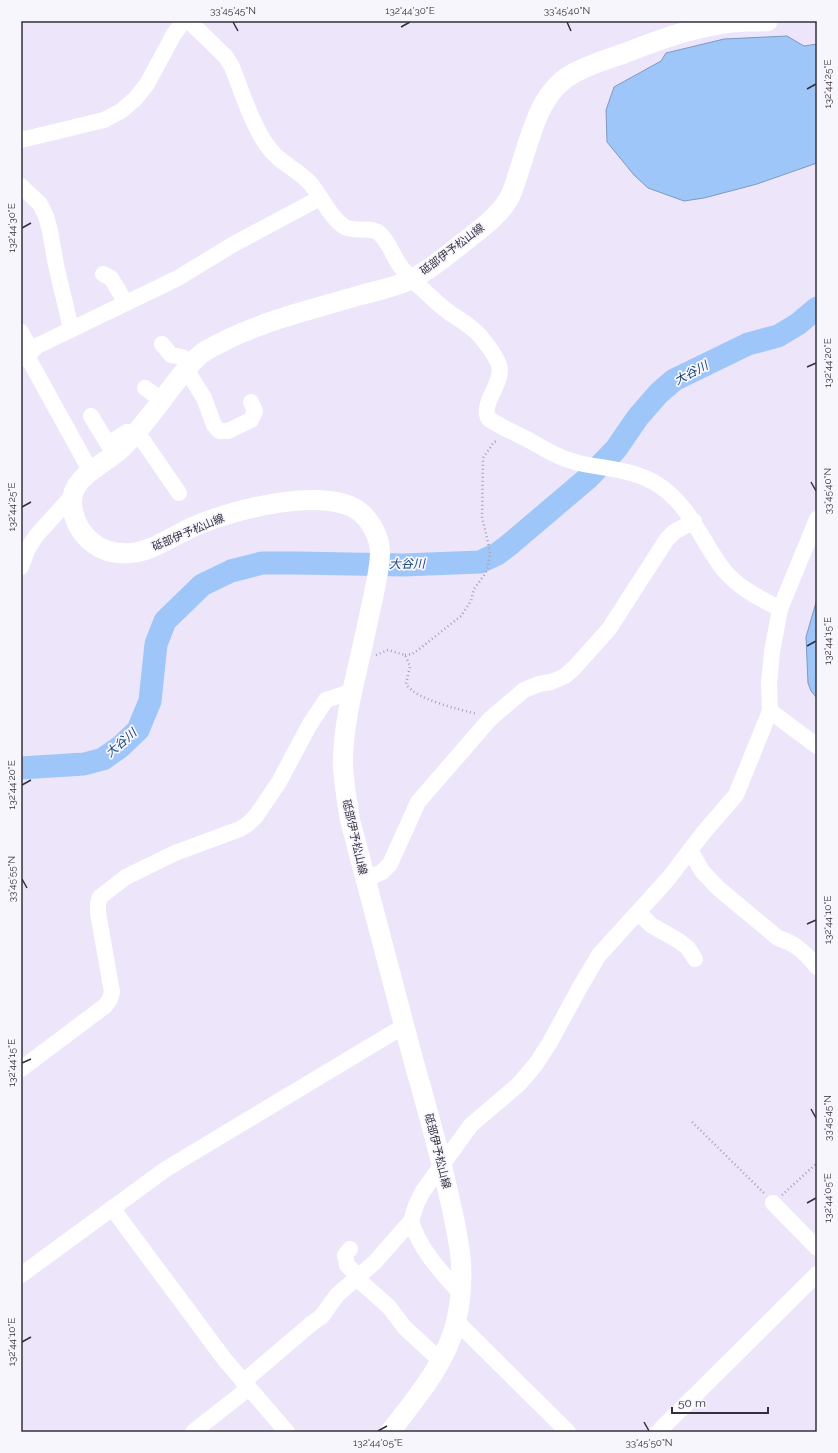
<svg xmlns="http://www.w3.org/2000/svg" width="838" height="1453" viewBox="0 0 838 1453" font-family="Raleway,'Noto Sans JP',sans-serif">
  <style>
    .water { fill: #9ec6f8; stroke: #7e99c0 }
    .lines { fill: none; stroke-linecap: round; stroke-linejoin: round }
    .river { stroke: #9ec6f8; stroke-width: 23 }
    .path { stroke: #a9a2b5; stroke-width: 2.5; stroke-dasharray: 1 3; stroke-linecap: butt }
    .minor { stroke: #fff; stroke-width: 16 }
    .major { stroke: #fff; stroke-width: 20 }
    .ticks { fill: none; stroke: #342f3d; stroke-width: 1.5 }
    .labels { text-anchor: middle; stroke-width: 3.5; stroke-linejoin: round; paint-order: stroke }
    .street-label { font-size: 11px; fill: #342f3d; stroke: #f8f6fd }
    .water-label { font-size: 12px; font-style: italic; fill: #13457c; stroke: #f8f6fd }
    .neatline { fill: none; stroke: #342f3d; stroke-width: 1.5 }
    .ticks-label { font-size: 10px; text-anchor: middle; fill: #342f3d }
  </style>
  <rect width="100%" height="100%" fill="#ede6fb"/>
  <g class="water">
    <polygon points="787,36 804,46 817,44 817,163 757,184 704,198 684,201 648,188 634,175 607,142 606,110 614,87 661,61 666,53 724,39"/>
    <polygon points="817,599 817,698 811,691 808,683 806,637"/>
  </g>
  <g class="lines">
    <polyline class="river" points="21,768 84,764 103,759 120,747 138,730 150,701 156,644 165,621 202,585 231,571 262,563 297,563 403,565 480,562 497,554 509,545 588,478 616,449 638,417 659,393 674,380 748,344 778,336 798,324 817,308"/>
    <g class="path">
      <path d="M376 655 388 650 405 655 410 666 406 684C416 700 459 709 477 714"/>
      <polyline points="405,655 412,654 418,650 461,616 471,601 474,589 485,574 488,567 490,551 482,517 483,458 494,442 497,441"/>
      <polyline points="692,1122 764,1193"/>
      <polyline points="782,1195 817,1163"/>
    </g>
    <g class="minor">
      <path d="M189 21 226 57 232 67C243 94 255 136 276 156 286 165 299 172 309 182 322 196 329 217 345 227 356 233 371 225 380 234 390 243 393 257 401 267 410 278 421 288 431 297 437 303 443 308 450 313 460 320 473 327 481 337 487 345 496 355 499 365 505 382 479 404 489 419 501 427 514 433 527 439 543 448 560 459 579 463 605 469 633 469 657 484 690 505 701 540 723 569 738 588 760 598 780 609"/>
      <polyline points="21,140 104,120 121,111 135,99 147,84 174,34 184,21"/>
      <polyline points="21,186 40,204 46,216 50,231 56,265 71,329"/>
      <polyline points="103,274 111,278 126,303"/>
      <polyline points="21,332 31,351"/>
      <polyline points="162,344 171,355 182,357 190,364"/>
      <polyline points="27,356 91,472"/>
      <polyline points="21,359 27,356 37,346 178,278 232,245 320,198"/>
      <polyline points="186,369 204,398 214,425 219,431 228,431 251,420 255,411 251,402"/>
      <polyline points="145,388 162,400"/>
      <polyline points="91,416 108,444 127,432 133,437"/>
      <polyline points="137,432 179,493"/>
      <polyline points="21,567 27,550 36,536 72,496"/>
      <polyline points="770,711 817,746"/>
      <path d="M690 850 702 871 718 888 778 938C797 944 804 952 817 967"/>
      <polyline points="365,880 382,872 390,864 418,802 490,719 524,690 539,684 551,682 565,676 574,668 609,629 667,539 674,532 694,521"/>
      <polyline points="638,912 651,925 679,941 688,948 695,959"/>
      <polyline points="21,1069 105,1006 110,999 112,992 98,913 98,904 100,897 126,877 175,853 240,829 248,824 256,816 279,782 310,724 326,700 353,691"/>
      <polyline points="773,1203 817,1248"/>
      <polyline points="112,1208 225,1360 287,1432"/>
      <path d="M411 1221C420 1250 441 1272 461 1294"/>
      <polyline points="350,1249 345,1255 347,1265 358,1276 362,1283 389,1307 405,1328 441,1361"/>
      <polyline points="21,1275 166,1169 404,1026"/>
      <polyline points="456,1321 568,1432"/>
      <polyline points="243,1382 311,1324 322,1316 337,1295 375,1262 411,1221 416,1205 423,1191 471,1125 519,1084 536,1064 549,1044 580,987 599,955 668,879 704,832 736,795 770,711 769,684 772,652 780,609 817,519"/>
      <polyline points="193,1432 249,1388"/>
      <polyline points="658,1432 817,1274"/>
    </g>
    <path class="major" d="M390 1432C416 1398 446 1364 456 1322 468 1271 458 1236 447 1187 437 1144 425 1101 413 1059 392 979 371 900 350 820 347 802 344 784 343 766 342 721 359 666 368 621 372 601 380 572 380 552 380 538 371 521 360 512 327 485 230 510 195 526 174 535 153 551 131 553 99 556 75 535 72 504 70 477 104 465 121 449 141 430 158 405 175 383 183 373 191 362 201 354 209 348 219 344 228 339 270 319 316 308 361 295 378 290 397 287 412 279 433 268 451 252 469 238 483 227 499 215 508 200 513 192 516 181 519 171 531 136 539 91 574 73 590 64 608 59 625 53 656 41 688 29 721 24 737 21 752 22 768 21"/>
  </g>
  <path class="ticks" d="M233 22 238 31M567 22 571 31M401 27 410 22M807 89 816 84M22 228 31 223M807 367 816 363M811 482 816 491M22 507 31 502M807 646 816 641M22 785 31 780M22 879 27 888M807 924 816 920M22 1063 31 1059M811 1109 816 1118M807 1203 816 1198M22 1342 31 1337M644 1422 649 1431M378 1431 387 1426"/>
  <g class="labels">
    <g class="street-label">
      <text transform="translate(452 249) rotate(-37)" y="4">砥部伊予松山線</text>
      <text transform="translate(188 532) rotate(-23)" y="4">砥部伊予松山線</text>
      <text transform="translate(355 837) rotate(77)" y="4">砥部伊予松山線</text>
      <text transform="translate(438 1151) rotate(76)" y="4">砥部伊予松山線</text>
    </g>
    <g class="water-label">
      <text transform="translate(691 373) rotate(-28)" y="4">大谷川</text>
      <text transform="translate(407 564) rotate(-1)" y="4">大谷川</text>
      <text transform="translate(121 743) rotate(-41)" y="4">大谷川</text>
    </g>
  </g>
  <rect width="838" height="1453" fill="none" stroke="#f8f6fd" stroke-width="44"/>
  <path d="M672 1407v6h96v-6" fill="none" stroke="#342f3d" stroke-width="2"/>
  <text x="678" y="1407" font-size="12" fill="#342f3d" stroke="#f8f6fd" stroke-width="3" paint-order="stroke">50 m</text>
  <rect x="22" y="22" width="794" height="1409" class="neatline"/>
  <g class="ticks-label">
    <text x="233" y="14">33°45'45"N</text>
    <text x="410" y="14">132°44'30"E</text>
    <text x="567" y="14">33°45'40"N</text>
    <text transform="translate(827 84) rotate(-90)" y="4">132°44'25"E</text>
    <text transform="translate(11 228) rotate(-90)" y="4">132°44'30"E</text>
    <text transform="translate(827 363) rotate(-90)" y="4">132°44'20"E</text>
    <text transform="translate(827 491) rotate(-90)" y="4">33°45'40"N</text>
    <text transform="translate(11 507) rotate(-90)" y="4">132°44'25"E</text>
    <text transform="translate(827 641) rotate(-90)" y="4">132°44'15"E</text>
    <text transform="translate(11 785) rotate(-90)" y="4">132°44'20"E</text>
    <text transform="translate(11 879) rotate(-90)" y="4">33°45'55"N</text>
    <text transform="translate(827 920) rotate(-90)" y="4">132°44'10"E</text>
    <text transform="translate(11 1063) rotate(-90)" y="4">132°44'15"E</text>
    <text transform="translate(827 1118) rotate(-90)" y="4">33°45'45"N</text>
    <text transform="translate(827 1198) rotate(-90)" y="4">132°44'05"E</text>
    <text transform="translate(11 1342) rotate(-90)" y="4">132°44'10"E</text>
    <text x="378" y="1446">132°44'05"E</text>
    <text x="649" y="1446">33°45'50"N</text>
  </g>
</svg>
